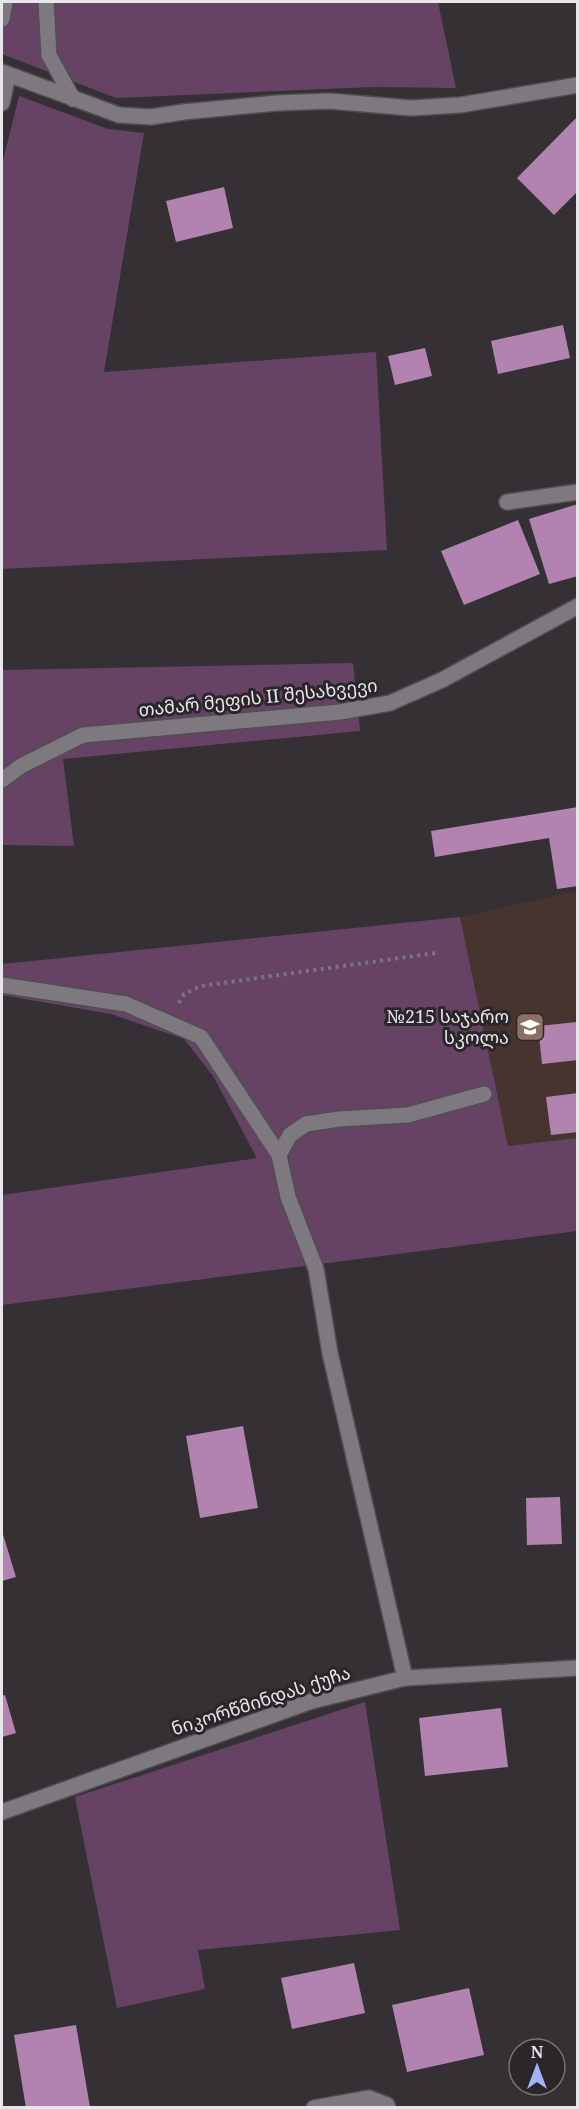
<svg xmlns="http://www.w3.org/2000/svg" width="579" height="2109" viewBox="0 0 579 2109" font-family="'Noto Serif','Noto Sans Georgian',serif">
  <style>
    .education { fill: #48342f }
    .green { fill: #664365 }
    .building { fill: #b283b0 }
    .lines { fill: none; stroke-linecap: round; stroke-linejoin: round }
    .minor-casing { stroke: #514e51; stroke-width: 18 }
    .path { stroke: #7a767a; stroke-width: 4; stroke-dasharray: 3 4.5; stroke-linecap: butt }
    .minor { stroke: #7e797e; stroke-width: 15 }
    .labels { text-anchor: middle; stroke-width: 6; stroke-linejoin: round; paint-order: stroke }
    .street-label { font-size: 18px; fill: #e9e6e9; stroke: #2a262a }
    .poi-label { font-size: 18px; fill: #e9e6e9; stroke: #2a262a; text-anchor: end }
  </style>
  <rect width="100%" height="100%" fill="#353034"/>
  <polygon class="education" points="577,891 577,1138 508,1146 460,917"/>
  <g class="green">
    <polygon points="2,2 438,2 456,88 374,87 116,98 2,54"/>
    <polygon points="19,96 108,129 144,133 104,372 376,352 387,550 2,569 2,165"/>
    <polygon points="353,663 360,731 63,759 74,846 2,845 2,670"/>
    <polygon points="460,917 508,1146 577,1138 577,1231 2,1305 2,1195 257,1158 213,1076 184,1039 111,1014 2,995 2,964"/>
    <polygon points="365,1702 400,1930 198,1950 205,1989 117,2008 75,1797"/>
  </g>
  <g class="building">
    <polygon points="578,116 578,191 554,215 517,178"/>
    <polygon points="224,187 233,228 176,242 166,201"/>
    <polygon points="563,325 570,358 498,374 491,341"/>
    <polygon points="425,348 432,376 395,385 388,356"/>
    <polygon points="578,504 578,576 549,584 529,519"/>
    <polygon points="518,520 540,574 464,605 441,551"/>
    <polygon points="578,807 578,886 557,889 549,838 435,857 431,831"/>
    <polygon points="577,1022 578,1060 542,1064 538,1026"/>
    <polygon points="578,1093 578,1132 551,1135 546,1097"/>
    <polygon points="243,1426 258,1508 200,1518 186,1436"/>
    <polygon points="560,1497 562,1544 527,1545 526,1498"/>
    <polygon points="2,1531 16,1577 2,1581"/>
    <polygon points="5,1695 16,1733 2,1737 2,1696"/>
    <polygon points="501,1708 508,1767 425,1776 419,1718"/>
    <polygon points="354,1963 365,2013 292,2029 281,1978"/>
    <polygon points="469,1988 484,2055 407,2072 392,2005"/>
    <polygon points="76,2025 90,2107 26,2108 14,2035"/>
  </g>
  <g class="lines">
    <g class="minor-casing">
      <g id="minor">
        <polyline points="46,2 49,55 73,99"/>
        <polyline points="2,19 5,2"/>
        <polyline points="2,72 119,115 151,117 183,112 277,103 329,101 411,108 460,105 578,85"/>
        <polyline points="2,103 8,75"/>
        <polyline points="507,502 578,492"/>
        <polyline points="2,780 21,766 83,735 340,712 390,703 442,680 578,606"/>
        <polyline points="2,985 126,1004 201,1037 279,1155 288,1197 316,1269 330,1353 405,1678"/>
        <polyline points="279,1155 290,1135 306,1124 339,1119 408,1115 484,1094"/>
        <polyline points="2,1812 312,1701 405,1678 578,1668"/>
        <polyline points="314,2108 369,2098 387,2105 388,2108"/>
      </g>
    </g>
    <polyline class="path" points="179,1003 184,994 201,986 435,953"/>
    <use href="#minor" class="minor"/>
  </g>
  <defs>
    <g id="school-square" transform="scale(1.5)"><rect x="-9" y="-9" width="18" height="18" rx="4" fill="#8d6e63" stroke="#2a262a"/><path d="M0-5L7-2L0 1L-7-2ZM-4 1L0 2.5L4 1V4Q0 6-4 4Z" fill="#fff"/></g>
  </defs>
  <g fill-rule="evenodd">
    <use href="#school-square" x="530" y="1027"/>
  </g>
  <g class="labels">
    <g class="street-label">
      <text transform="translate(258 698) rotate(-6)" y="6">თამარ მეფის II შესახვევი</text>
      <text transform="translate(261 1701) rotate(-18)" y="6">ნიკორწმინდას ქუჩა</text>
    </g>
    <g class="poi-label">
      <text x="509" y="1023">№215 საჯარო<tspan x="509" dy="21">სკოლა</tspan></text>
    </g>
  </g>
  <rect width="579" height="2109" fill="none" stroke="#e9e6e9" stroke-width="6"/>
  <g transform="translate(537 2067)"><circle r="28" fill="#2a262a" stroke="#767376" stroke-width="1.5"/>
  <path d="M0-4.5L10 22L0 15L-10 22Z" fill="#a3b2fd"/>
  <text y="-9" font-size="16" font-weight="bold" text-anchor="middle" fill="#e9e6e9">N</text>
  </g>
</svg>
